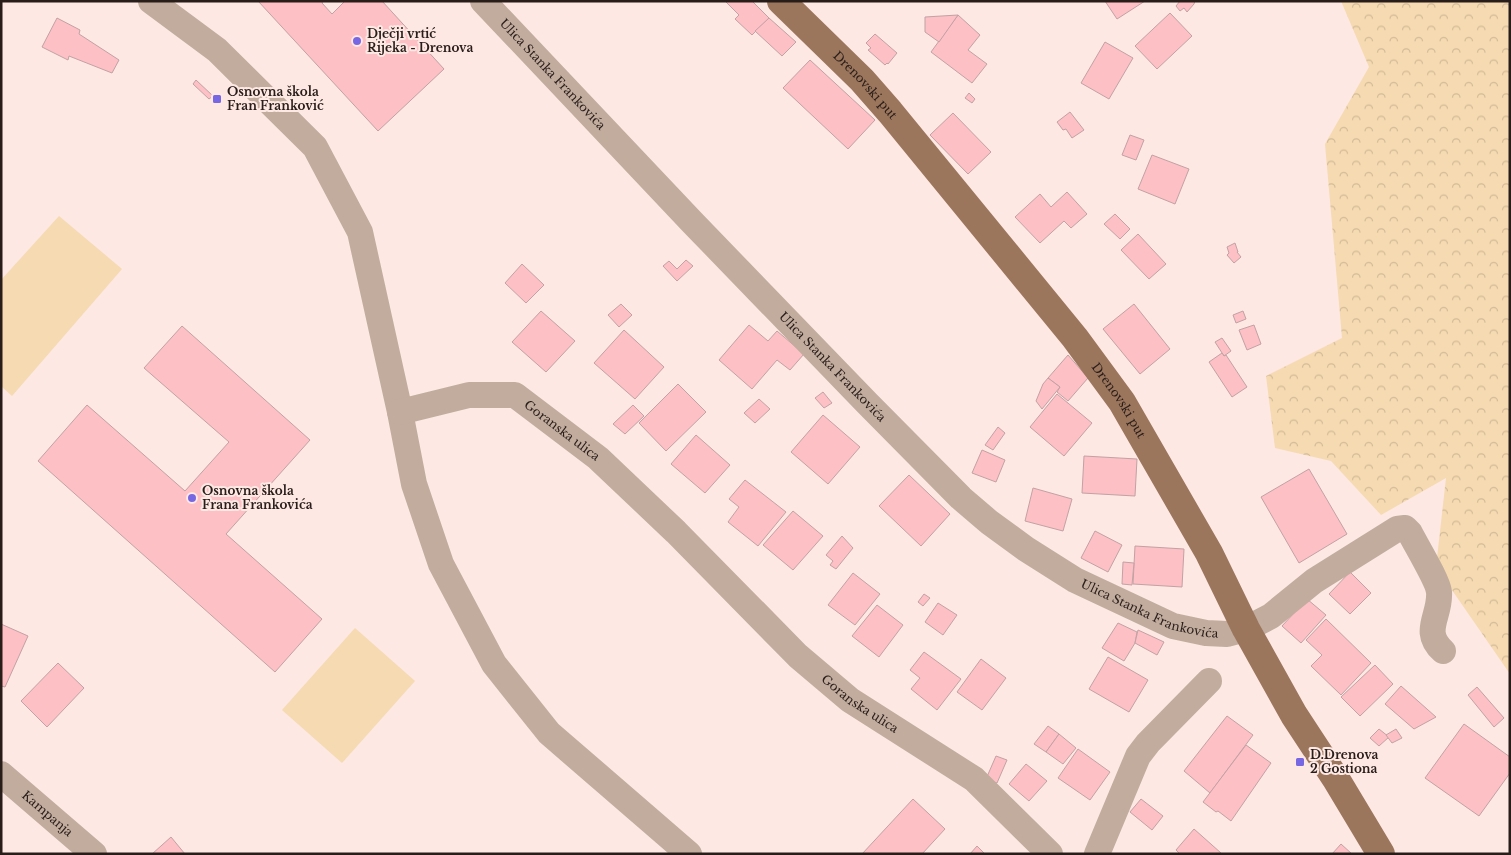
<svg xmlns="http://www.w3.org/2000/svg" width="1511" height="855" viewBox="0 0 1511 855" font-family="'Libre Baskerville',serif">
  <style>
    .forest { fill: url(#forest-crowns) }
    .pitch { fill: #f6dab1 }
    .building { fill: #fdc0c5; stroke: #c3a1a4 }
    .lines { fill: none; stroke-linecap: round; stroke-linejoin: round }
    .minor { stroke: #c1ac9e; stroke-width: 26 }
    .major { stroke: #9b765c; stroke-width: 28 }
    .poi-dot { fill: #7867e2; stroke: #fde8e3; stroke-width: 2 }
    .labels { text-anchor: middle; stroke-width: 4; stroke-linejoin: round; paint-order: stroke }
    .poi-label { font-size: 12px; font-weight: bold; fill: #291d1a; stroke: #fde8e3; text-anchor: start }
    .street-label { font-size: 12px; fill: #291d1a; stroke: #fde8e3 }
  </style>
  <defs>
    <pattern id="forest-crowns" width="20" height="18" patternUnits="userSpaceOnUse" patternTransform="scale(1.25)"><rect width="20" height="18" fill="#f6dab1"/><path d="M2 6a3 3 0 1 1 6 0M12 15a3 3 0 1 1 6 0" fill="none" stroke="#d3bb98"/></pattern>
  </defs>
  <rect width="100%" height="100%" fill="#fde8e3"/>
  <polygon class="forest" points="1341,1 1510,1 1510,674 1436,567 1446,478 1381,515 1331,461 1275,448 1266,376 1342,338 1325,144 1369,67"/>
  <g class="pitch">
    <polygon points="59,216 122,269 12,396 1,386 1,280"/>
    <polygon points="355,628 415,681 342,763 282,710"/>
  </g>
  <g class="building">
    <polygon points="258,1 323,1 322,3 332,14 345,1 382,1 444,69 378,131"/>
    <polygon points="727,1 752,1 769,18 752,35 735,19 739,15 726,2"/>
    <polygon points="1105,1 1145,1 1117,19"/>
    <polygon points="1195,1 1194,4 1187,12 1184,8 1180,11 1176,6 1180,1"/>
    <polygon points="1170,13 1192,36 1157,69 1135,46"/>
    <polygon points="958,15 980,35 968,50 987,64 972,83 931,52"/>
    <polygon points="958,15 939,42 925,32 925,17"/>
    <polygon points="57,18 80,30 79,34 119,60 112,73 69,56 68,60 42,47"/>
    <polygon points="769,18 796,42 782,56 755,31"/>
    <polygon points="875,34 897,53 888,64 887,63 885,65 868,50 871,48 866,43"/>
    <polygon points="1105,42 1133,58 1109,99 1081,83"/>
    <polygon points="810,60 875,120 848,149 783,88"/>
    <polygon points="196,80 213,96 209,99 193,84"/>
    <polygon points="969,93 975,99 972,103 965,98"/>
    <polygon points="1070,112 1084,130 1072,138 1066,129 1063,130 1057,122"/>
    <polygon points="953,113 991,152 968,174 930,135"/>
    <polygon points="1130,135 1144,140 1136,160 1122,155"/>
    <polygon points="1152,155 1189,169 1175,204 1138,189"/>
    <polygon points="1067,192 1087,214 1071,228 1064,221 1040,243 1015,217 1040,194 1051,207"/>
    <polygon points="1115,214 1130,229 1120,239 1104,224"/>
    <polygon points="1138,234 1166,264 1149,279 1121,250"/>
    <polygon points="1235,243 1238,252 1237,252 1241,257 1234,263 1227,255 1229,253 1227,247"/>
    <polygon points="686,260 693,266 677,281 663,266 669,261 677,269"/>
    <polygon points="522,264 544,285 526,303 505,283"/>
    <polygon points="621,304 632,315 619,327 608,315"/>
    <polygon points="1134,304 1170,349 1140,374 1103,329"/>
    <polygon points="541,311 575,341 546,372 512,342"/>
    <polygon points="1243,311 1246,319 1236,323 1233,315"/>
    <polygon points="749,325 768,341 777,331 804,354 790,370 777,360 752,389 719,360"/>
    <polygon points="1254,325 1261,344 1247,350 1239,330"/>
    <polygon points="182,326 310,440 226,534 322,619 275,672 38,461 87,405 185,491 229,442 144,368"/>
    <polygon points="624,330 664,367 635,399 594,363"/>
    <polygon points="1222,338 1231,351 1224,356 1215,342"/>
    <polygon points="1222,353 1224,356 1226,355 1247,387 1232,397 1209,362"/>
    <polygon points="1068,355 1088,378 1068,401 1057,392 1060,387 1048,378"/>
    <polygon points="1048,378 1060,387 1042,409 1036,401 1043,384"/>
    <polygon points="678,384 706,412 666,451 639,423"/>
    <polygon points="823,392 832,403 824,408 815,398"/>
    <polygon points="1057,394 1092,423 1064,456 1030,427"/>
    <polygon points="759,399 770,409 755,423 744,413"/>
    <polygon points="633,405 644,416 625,434 613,424"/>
    <polygon points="823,415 860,447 828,484 791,452"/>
    <polygon points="998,427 1005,433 993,450 985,445"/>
    <polygon points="696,435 730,465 705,493 671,464"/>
    <polygon points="982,450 1005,460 996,482 972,473"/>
    <polygon points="1084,456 1137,459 1135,496 1082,493"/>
    <polygon points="1309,469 1347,534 1299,563 1261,497"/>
    <polygon points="909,475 950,514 921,546 879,506"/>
    <polygon points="745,480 786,512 758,546 728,522 739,507 729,499"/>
    <polygon points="1033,488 1072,499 1063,531 1025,521"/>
    <polygon points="793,511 823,536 793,570 763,545"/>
    <polygon points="1095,531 1122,545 1108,572 1081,558"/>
    <polygon points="842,536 853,548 836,569 830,565 833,561 826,555"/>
    <polygon points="1135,546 1184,549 1182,587 1133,584"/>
    <polygon points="1123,562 1134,563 1132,585 1122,584"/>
    <polygon points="1350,572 1371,593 1350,614 1329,594"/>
    <polygon points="853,573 880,594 855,625 828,605"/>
    <polygon points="924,594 930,598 923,606 918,602"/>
    <polygon points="1307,599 1326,615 1301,643 1282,626"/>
    <polygon points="938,603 957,615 943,635 925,622"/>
    <polygon points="877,605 903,625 879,657 852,636"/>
    <polygon points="1326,619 1371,663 1341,695 1311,666 1322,655 1306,640"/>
    <polygon points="1118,623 1137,632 1135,643 1124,661 1102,648"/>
    <polygon points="1,624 28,636 5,687 1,686"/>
    <polygon points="1138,630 1164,642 1157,655 1135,643"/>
    <polygon points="924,652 961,679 937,710 911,689 920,678 910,670"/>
    <polygon points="1108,657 1148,680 1129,712 1089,689"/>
    <polygon points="981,659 1006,678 982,710 957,692"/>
    <polygon points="58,663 84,688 47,727 21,701"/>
    <polygon points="1375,665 1393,684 1360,716 1341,697"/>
    <polygon points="1401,686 1436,717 1414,729 1385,704"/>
    <polygon points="1477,687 1504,718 1494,727 1468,695"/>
    <polygon points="1227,716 1253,735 1210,793 1184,771"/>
    <polygon points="1464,724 1510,757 1510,773 1479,816 1425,778"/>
    <polygon points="1048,726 1059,734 1046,752 1034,744"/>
    <polygon points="1379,729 1389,737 1379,746 1370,738"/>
    <polygon points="1396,729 1402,738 1392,743 1386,735"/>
    <polygon points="1059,734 1076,748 1063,764 1046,752"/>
    <polygon points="1246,745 1271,763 1231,821 1218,811 1216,812 1203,802"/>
    <polygon points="1078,749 1110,772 1090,800 1058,778"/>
    <polygon points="996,756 1007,760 997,783 986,779"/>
    <polygon points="1026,764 1047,781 1029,801 1009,784"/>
    <polygon points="913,799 945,829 922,854 862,854"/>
    <polygon points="1141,799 1163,816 1152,830 1130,812"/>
    <polygon points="1194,829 1221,853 1221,854 1180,854 1176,850"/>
    <polygon points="171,837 185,854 152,854"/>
    <polygon points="1341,844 1352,854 1332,854"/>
    <polygon points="977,846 985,854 970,854"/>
  </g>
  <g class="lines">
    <g class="minor">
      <polyline points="151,1 217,50 315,147 360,232 400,412 414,484 441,564 494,664 549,733 689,854"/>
      <path id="s1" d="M483 1 692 222 867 403 961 498 989 522 1026 549 1075 580 1173 626 1206 633 1227 634 1246 629 1271 616 1314 581 1397 529 1405 528 1410 533C1416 545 1438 581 1439 592 1441 616 1421 631 1443 651"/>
      <path id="s2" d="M400 412 469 395H515L598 458 676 532 798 656 850 700 974 779 1050 854"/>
      <path id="s3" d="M1 774 94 854"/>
      <polyline points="1097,854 1138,756 1148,743 1209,681"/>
    </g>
    <path class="major" id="s4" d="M781 1 862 80 890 112 1075 338 1122 402 1209 553 1246 629 1294 715 1336 779 1381 854"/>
  </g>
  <g class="poi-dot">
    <circle cx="357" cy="41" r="5"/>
    <rect x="212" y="94" width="10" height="10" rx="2.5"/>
    <circle cx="192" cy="498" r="5"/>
    <rect x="1295" y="757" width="10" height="10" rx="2.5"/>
  </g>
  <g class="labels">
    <g class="poi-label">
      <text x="367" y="38">Dječji vrtić<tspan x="367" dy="14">Rijeka - Drenova</tspan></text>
      <text x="227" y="96">Osnovna škola<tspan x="227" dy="14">Fran Franković</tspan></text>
      <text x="202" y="495">Osnovna škola<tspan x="202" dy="14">Frana Frankovića</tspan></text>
      <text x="1310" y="759">D.Drenova<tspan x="1310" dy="14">2 Gostiona</tspan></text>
    </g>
    <g class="street-label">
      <text dy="4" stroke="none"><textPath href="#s1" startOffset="101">Ulica Stanka Frankovića</textPath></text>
      <text dy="4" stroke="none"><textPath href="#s4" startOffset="119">Drenovski put</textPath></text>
      <text dy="4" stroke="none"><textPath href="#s1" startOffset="506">Ulica Stanka Frankovića</textPath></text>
      <text dy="4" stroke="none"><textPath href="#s4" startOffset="524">Drenovski put</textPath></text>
      <text dy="4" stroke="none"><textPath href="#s2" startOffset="176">Goranska ulica</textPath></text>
      <text dy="4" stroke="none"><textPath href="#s1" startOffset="911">Ulica Stanka Frankovića</textPath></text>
      <text dy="4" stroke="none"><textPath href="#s2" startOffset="581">Goranska ulica</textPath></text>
      <text dy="4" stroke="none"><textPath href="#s3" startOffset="61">Kampanja</textPath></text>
    </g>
  </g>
  <rect width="1511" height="855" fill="none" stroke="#291d1a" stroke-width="5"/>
</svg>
